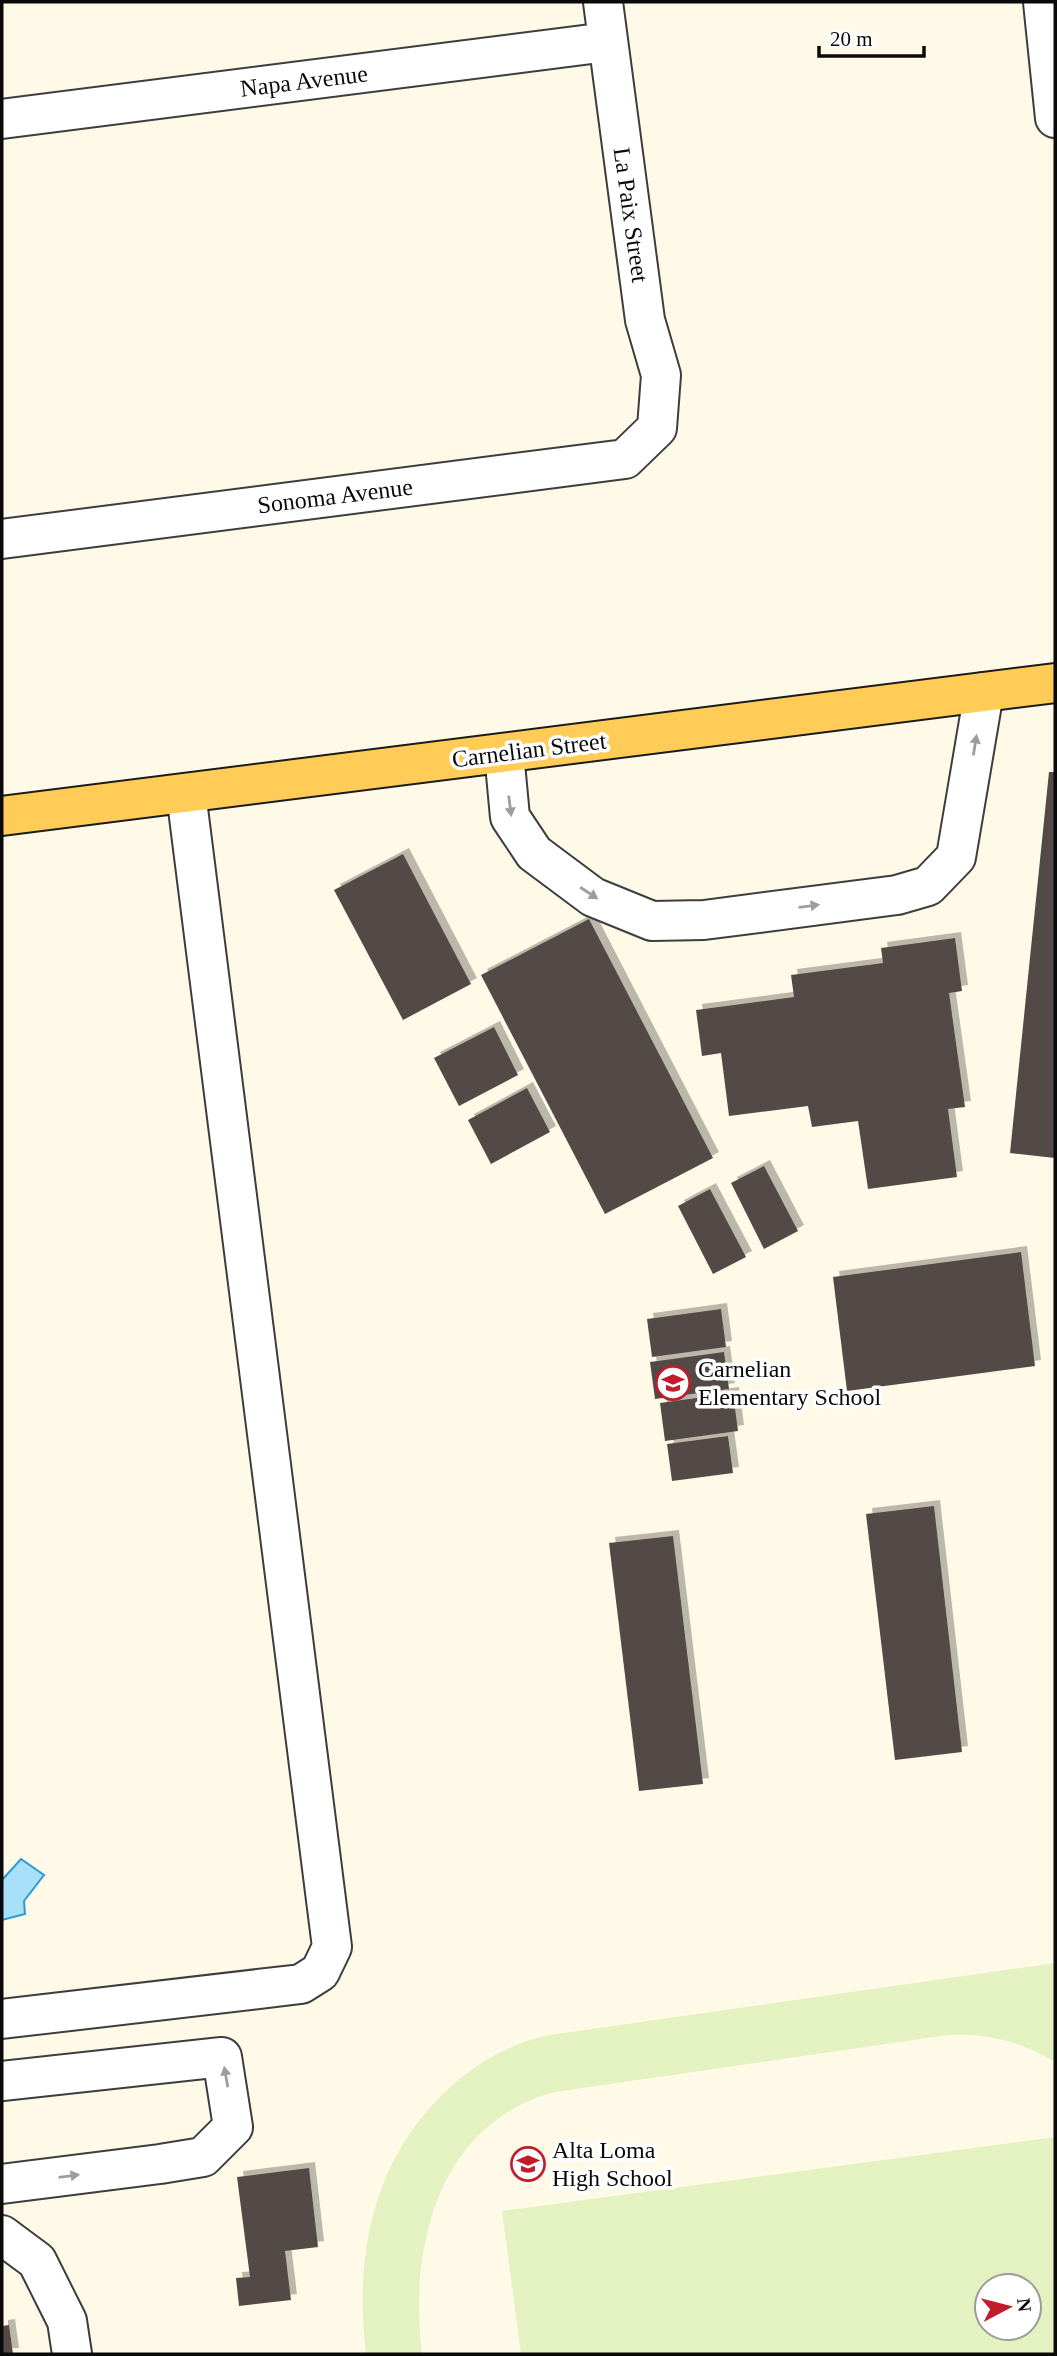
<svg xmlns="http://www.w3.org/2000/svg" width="1057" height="2356" viewBox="0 0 1057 2356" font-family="'Times New Roman',serif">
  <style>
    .pitch { fill: #e4f2c1; fill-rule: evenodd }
    .water { fill: #a8e0fa; stroke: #2a9bd5; stroke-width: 2 }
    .building { fill: #534a46; filter: url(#shadow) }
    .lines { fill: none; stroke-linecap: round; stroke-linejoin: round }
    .minor-casing { stroke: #3d3d3d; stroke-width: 42 }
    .major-casing { stroke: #1b1b1b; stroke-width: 42 }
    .minor { stroke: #fff; stroke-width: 38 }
    .major { stroke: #ffcc57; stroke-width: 38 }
    .oneway { fill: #9d9d9d }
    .labels { text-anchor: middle; stroke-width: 7; stroke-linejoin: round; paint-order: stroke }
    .street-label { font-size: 24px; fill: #0a0a0a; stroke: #fff }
    .poi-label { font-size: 24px; fill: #0a0a0a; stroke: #fff; text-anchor: start }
  </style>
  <defs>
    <filter id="shadow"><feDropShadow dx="6" dy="-6" stdDeviation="0" flood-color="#0004"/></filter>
  </defs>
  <rect width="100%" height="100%" fill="#fff9e7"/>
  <g class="pitch">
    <path d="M1055 1963V2062C1022 2042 987 2033 948 2035L555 2092C437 2123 409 2249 422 2354H366C353 2252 375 2152 455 2083 483 2059 513 2043 549 2035Z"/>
    <path d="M1055 2137V2354H521L502 2211ZM987 2286H1029V2328H987Z"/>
  </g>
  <polygon class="water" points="21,1859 44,1875 24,1901 25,1914 2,1920 2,1880"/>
  <g class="building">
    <polygon points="1049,772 1055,772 1055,1158 1010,1153"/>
    <polygon points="403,854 471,984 403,1020 334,890"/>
    <polygon points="589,919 713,1158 605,1214 481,975"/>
    <polygon points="955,938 962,991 949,993 965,1107 948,1109 957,1177 868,1189 858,1121 812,1127 808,1106 729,1116 721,1053 702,1056 696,1010 794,997 791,975 883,963 881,948"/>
    <polygon points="494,1027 518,1075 459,1106 434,1058"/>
    <polygon points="527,1088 550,1132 491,1164 468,1120"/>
    <polygon points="764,1166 798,1231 764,1249 731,1183"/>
    <polygon points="710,1189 746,1257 713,1274 678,1206"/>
    <polygon points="1021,1252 1035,1366 847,1391 833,1277"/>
    <polygon points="721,1309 726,1347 652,1357 647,1319"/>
    <polygon points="724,1352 729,1389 655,1399 650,1362"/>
    <polygon points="733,1393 738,1431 665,1441 660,1403"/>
    <polygon points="728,1436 733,1473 672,1481 667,1444"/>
    <polygon points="934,1506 962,1752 895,1760 866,1514"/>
    <polygon points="673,1536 703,1784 639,1791 609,1543"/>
    <polygon points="309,2168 318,2247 285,2251 291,2300 239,2306 236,2278 250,2277 237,2177"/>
    <polygon points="9,2325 13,2354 2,2354 2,2326"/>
  </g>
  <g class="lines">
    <g class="minor-casing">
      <g id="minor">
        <polyline points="1043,2 1055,118"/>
        <polyline points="2,119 607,42"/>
        <polyline points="2,539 625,459 657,428 661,375 645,320 603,2"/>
        <polyline points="504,753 510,817 534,853 593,897 652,921 704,920 897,895 928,886 956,857 984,692"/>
        <polyline points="2,2019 301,1984 320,1972 332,1947 186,793"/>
        <polyline points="2,2081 222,2057 233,2127 203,2157 160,2164 2,2184"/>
        <polyline points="2,2235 37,2261 67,2321 72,2354"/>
      </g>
    </g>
    <g class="major-casing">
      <polyline id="major" points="2,816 1055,683"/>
    </g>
    <use href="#minor" class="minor"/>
    <use href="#major" class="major"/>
  </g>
  <defs><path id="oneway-solid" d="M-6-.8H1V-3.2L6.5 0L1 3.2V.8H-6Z" transform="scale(1.75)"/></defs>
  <g class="oneway">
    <use href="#oneway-solid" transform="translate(975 745) rotate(-81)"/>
    <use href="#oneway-solid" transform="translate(510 806) rotate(83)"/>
    <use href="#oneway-solid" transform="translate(589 893) rotate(33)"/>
    <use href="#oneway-solid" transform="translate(809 906) rotate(-7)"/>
    <use href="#oneway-solid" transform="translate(226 2077) rotate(-100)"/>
    <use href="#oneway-solid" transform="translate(69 2176) rotate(-7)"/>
  </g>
  <defs>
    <g id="school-ring" transform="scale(1.75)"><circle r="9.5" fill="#fff" stroke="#c11b2c" stroke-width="1.5"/><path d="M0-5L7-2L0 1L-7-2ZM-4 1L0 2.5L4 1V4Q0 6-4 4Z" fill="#c11b2c"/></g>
  </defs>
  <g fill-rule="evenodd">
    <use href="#school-ring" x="673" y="1383"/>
    <use href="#school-ring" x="528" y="2164"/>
  </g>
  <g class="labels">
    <g class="street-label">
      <text transform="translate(304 81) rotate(-7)" y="8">Napa Avenue</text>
      <text transform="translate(631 215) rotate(82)" y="8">La Paix Street</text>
      <text transform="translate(335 496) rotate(-7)" y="8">Sonoma Avenue</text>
      <text transform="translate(529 750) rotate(-7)" y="8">Carnelian Street</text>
    </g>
    <g class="poi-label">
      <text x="698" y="1377">Carnelian<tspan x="698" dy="28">Elementary School</tspan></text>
      <text x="552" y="2158">Alta Loma<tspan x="552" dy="28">High School</tspan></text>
    </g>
  </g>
  <rect width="1057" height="2356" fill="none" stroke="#0a0a0a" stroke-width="7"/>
  <g transform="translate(1008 2307) rotate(83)"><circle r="33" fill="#ffffff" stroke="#9d9d9d" stroke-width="2"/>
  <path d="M0-5L12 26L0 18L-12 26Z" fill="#c11b2c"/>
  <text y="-10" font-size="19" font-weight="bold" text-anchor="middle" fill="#0a0a0a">N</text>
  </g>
  <path d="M819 46v10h105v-10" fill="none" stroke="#0a0a0a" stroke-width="3.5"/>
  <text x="830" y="46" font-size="21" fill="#0a0a0a" stroke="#ffffff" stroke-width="5" paint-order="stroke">20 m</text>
</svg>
